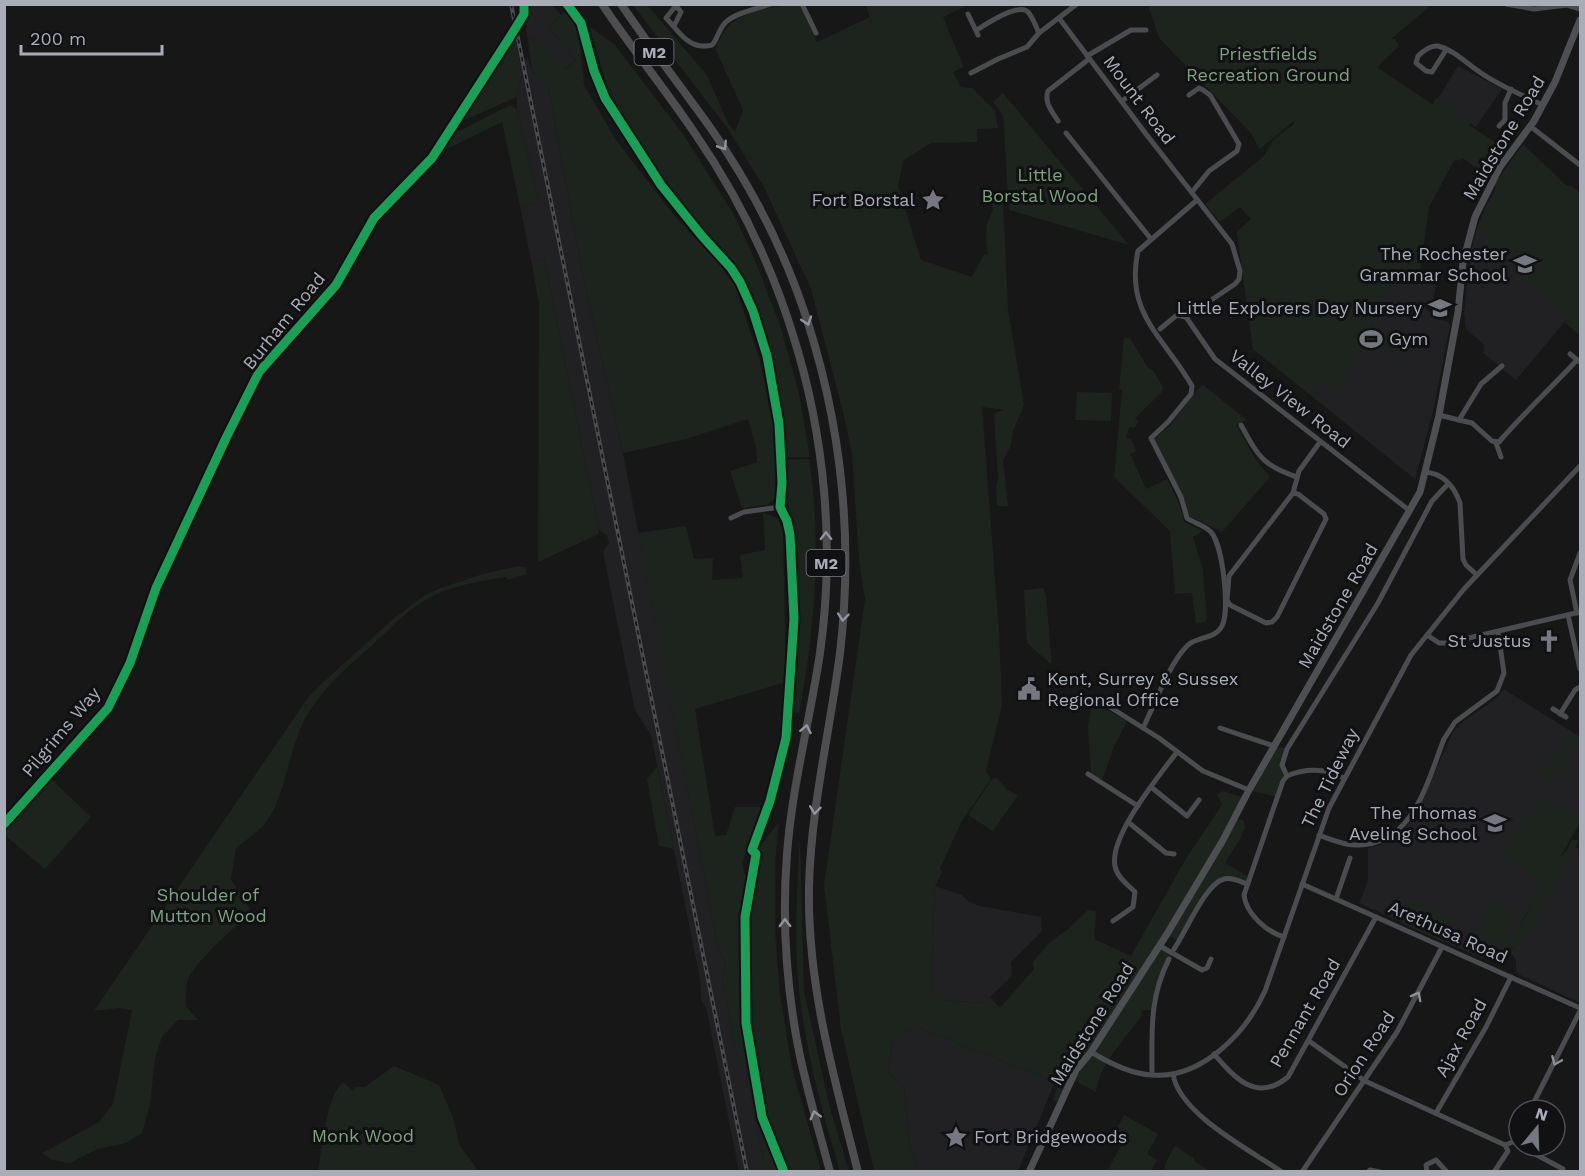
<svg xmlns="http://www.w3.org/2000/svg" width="1585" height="1176" viewBox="0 0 1585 1176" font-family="'Work Sans',sans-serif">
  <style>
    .built { fill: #212123 }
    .green { fill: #1d241e }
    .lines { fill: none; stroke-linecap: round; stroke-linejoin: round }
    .minor { stroke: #4b4c50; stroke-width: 5 }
    .major { stroke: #4d4f52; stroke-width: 7 }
    .highway { stroke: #4e4e51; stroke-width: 8 }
    .rail-casing { stroke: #4b4c4f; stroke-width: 4 }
    .rail { stroke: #111113; stroke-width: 1.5; stroke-dasharray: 4.5; stroke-linecap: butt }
    .cycleway-casing { stroke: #111113; stroke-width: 13 }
    .cycleway { stroke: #1a9f57; stroke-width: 9 }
    .oneway { stroke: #92959e }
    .oneway2 { stroke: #8c9099 }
    .labels { text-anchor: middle; stroke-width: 6; stroke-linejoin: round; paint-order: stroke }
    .shield { fill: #111113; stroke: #7b7e86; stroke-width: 1.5 }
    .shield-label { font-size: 16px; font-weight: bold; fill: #a8adb8 }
    .park-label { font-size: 18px; fill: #7fa381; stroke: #111113 }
    .street-label { font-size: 18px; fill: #a8adb8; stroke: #111113 }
    .poi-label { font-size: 18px; fill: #a8adb8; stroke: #111113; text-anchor: end }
  </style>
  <rect width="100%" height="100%" fill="#171717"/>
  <g class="built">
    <polygon points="527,5 552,5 561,15 549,28 576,60 564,69 538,37 528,41 526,33"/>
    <polygon points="528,58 532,71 549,90 581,267 623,453 718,948 726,963 722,978 738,1062 745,1062 764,1163 764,1171 739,1171 706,1007 701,1000 700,979 651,735 635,710 603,552 609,543 607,536 599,530 544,259 531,260 520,206 539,202 517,110 517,97 522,75 520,59"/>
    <polygon points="1458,66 1502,89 1476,127 1437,100"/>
    <polygon points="1443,111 1427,140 1455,159 1429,207 1418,283 1436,285 1433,301 1427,300 1425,309 1436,314 1435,318 1448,322 1450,325 1433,412 1415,479 1253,349 1237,232 1251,219 1240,207"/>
    <polygon points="1488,201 1580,303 1516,380 1483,353 1484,345 1466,329 1464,313 1470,256 1477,228"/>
    <polygon points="1504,689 1580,737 1580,823 1505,950 1494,949 1481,958 1359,903 1368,881 1368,848 1380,845 1405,828 1416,813 1453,732 1464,721 1494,700"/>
    <polygon points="1573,845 1580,850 1580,1003 1516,973 1516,960 1510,952"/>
    <polygon points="935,886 962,895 969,902 980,906 1041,917 1042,931 1011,962 1012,976 984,1003 942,1000 931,988"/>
    <polygon points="919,1028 1055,1082 1018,1171 919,1171 910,1146 904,1089 888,1072 893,1037"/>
  </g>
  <g class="green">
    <path d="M633 5H647L707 75 728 123 735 132 743 110 715 48C720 39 724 29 732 23 751 9 779 5 802 5L817 42 870 17 866 5H968L943 17 964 67 953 72 961 87 972 88 995 111 998 128 977 129V142L931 143 903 161 898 186 921 260 972 277 984 254 988 255 986 242 987 224 993 210 991 196 1000 197 1003 200 1008 309 1024 405 1013 431 1011 445 1003 460 1008 506H997L996 488 998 478 994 414 996 412 1004 410 982 407 999 631 1002 706 986 771 991 779 962 821 940 868 942 872 935 886 931 988 942 1000 983 1003 990 997 1000 1008 1034 969 1033 962 1049 943 1068 929 1088 910 1096 911 1094 939 1131 956 1185 860 1220 808 1222 805 1217 794 1223 791 1242 797 1236 817 1244 821 1245 828 1241 837 1225 863 1250 878 1247 884 1234 879 1215 883 1179 942 1167 934 1160 946 1171 953 1152 1010H1142L1141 1017C1124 1040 1100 1063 1096 1092L1072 1079 1060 1103 1053 1100 1057 1088 1055 1082 919 1028 893 1037 888 1072 904 1089 910 1146 919 1171H874L841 1029 824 885 865 600 859 559 852 454 843 412 811 289 764 187 728 129Z"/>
    <path d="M1148 5H1429L1430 6 1391 39H1395L1399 45C1393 54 1383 58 1378 68L1433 105 1435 99 1438 98 1442 102 1460 109 1463 118 1472 123 1469 125 1504 148 1486 174 1462 158 1460 161 1454 159 1429 207 1419 278C1390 274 1400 282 1380 295L1363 351 1359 350 1349 378H1346L1342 389 1321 382 1313 397 1253 349 1237 232 1251 219 1240 207 1220 222 1205 204 1263 157 1274 139 1293 125 1295 120 1260 149 1250 132 1159 38Z"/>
    <polygon points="569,10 578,25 584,85 616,140 677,219 717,261 735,286 760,361 774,427 776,498 767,505 742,508 730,471 757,462 756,447 748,419 686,439 623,453 581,267 549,90 532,71 528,41 538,37 565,69 576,60 549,28 561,15"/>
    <polygon points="589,26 615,45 683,134 733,213 752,253 780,325 799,393 810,457 784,457 783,427 768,346 753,303 743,280 662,181 611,99"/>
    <polygon points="516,37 522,75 517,97 458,123"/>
    <polygon points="1003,93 1129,245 1009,210 1003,115 993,102"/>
    <polygon points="510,105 517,110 539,202 520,206 502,122 443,151 450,136"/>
    <polygon points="1523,144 1567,186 1572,186 1580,193 1580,335 1565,323 1567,316 1558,308 1555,310 1550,307 1552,303 1523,278 1532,266 1515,252 1499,270 1479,253 1491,239 1477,228 1496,187 1494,185"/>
    <polygon points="544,259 599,530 599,534 538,562 539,303 531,260"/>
    <polygon points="1399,331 1426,342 1423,349 1404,342 1400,354 1397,355 1383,350 1388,338 1395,340"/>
    <polygon points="1124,338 1130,338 1148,368 1153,370 1163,387 1162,392 1135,418 1138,422 1134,428 1129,427 1126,438 1131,439 1136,451 1130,454 1146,489 1167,479 1179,504 1184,522 1203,531 1193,537 1203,569 1207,621 1196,624 1192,593 1175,594 1170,531 1114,477 1122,390 1119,389"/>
    <polygon points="1203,385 1247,420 1236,425 1256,460 1270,477 1222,532 1189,516 1179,488 1153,440 1170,426 1194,393"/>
    <polygon points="1077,392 1112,393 1111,421 1075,420"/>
    <path d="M809 459C822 542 815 630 799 713H793L796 620 792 535 786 492 785 460Z"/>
    <polygon points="763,513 778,518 783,534 786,682 695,709 715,836 726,835 735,807 763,807 742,863 745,875 763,855 759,848 779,822 775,862 775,932 780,994 792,1068 821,1171 764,1171 764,1163 745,1062 738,1063 722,978 726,963 718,948 638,533 686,526 694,559 713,558 712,580 743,578 740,555 765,550"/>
    <path d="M519 566 526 568V574L508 580 506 577C479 581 448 586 424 601 408 610 395 624 382 636 353 663 317 690 301 727 289 755 284 797 267 821 260 831 246 840 236 848L231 879 252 913C236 925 193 963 187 982 185 989 186 999 186 1006L198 1020H178L162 1037 155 1058 150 1104 142 1133 126 1143 97 1149 70 1163 52 1160 42 1153 99 1122 113 1104 132 1010 119 1008 94 1011 307 699 316 689 393 619 425 595 441 588 486 573Z"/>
    <polygon points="1043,588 1046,595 1052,665 1027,643 1024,590"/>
    <polygon points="1092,702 1127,721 1113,749 1102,780 1091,773 1088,726"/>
    <path d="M1568 730 1578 736C1578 745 1561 777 1550 781 1548 782 1543 781 1541 781L1538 778C1549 762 1565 751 1568 730Z"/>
    <polygon points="1274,746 1287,749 1283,758 1287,776 1277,797 1249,790"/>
    <polygon points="657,767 674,849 659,846 647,779"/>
    <polygon points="997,778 1007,790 1018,795 993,831 968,815 992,779"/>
    <polygon points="51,779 91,817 45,869 5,835 5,829"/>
    <path d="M1542 795 1580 818V823L1559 858 1566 851 1572 840H1578C1573 857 1561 874 1552 890 1543 905 1539 922 1527 936 1522 941 1511 949 1504 951L1502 950V946L1524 919 1531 906 1532 898 1543 881 1502 857Z"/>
    <path d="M800 837 804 991 830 1108 849 1171H840C823 1116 807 1055 800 998 793 944 797 891 800 837Z"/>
    <polygon points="1415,900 1446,916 1450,921 1448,939 1444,942 1401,923 1405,908 1410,901"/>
    <polygon points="1492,901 1516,912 1501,945 1476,933"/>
    <path d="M394 1066 439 1085 453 1117 459 1144 478 1171H318C322 1149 326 1097 343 1082L353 1091 356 1087H365Z"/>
    <polygon points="1124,1115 1158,1134 1147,1154 1157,1160 1151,1171 1107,1171 1124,1141 1113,1135"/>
    <polygon points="1175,1146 1194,1158 1194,1161 1210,1171 1164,1171 1166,1162"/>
  </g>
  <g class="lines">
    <g class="minor">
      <path d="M567 4C591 30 589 70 607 100 632 142 659 183 689 221 705 241 725 258 739 280 768 327 776 393 780 448 782 467 784 487 780 507L744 512 731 518"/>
      <polyline points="802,4 816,33"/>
      <polyline points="1506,4 1534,9 1567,5 1580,9"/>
      <polyline points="968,14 978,35"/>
      <polyline points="1059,18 1146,134 1232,244 1240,271 1239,279 1235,284 1186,317 1215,359 1410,511"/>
      <path d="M674 26 681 12 677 7 674 8 666 18C677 29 686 45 702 46 704 46 710 46 712 45 717 41 719 27 727 21 738 12 757 9 771 4"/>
      <path d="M977 30C986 24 1016 4 1027 11 1032 15 1036 27 1039 33"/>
      <path d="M1446 50 1432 72 1426 71 1416 63 1418 56C1423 51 1430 45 1438 46 1454 50 1467 64 1481 73 1500 86 1522 95 1543 105"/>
      <polyline points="1087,56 1131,30 1146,30"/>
      <polyline points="971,73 998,59 1027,47 1039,33 1077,4"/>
      <polyline points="1189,95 1199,88 1203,90 1210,95 1239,144 1237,151 1209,171 1192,192"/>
      <polyline points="1122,101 1157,75"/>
      <path d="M1058 121C1052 111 1044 103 1048 91L1089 59"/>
      <polyline points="1499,126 1505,120 1505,103 1511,89"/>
      <polyline points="1530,126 1580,165"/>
      <polyline points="1066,133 1151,239"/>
      <polyline points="1160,329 1177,315 1186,317"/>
      <polyline points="1570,354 1580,362"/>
      <polyline points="1439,415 1459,420 1481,384 1502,366"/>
      <path d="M1459 420 1472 423 1492 441 1499 442C1524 413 1551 388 1577 360"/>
      <path d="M1241 425C1258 456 1263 466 1297 477"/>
      <polyline points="1496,443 1501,457"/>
      <path d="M1426 472C1444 474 1454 486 1460 503L1463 559 1466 565 1477 575"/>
      <polyline points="1293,493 1298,494 1324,514 1326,519 1277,617 1272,622 1266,623 1230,605 1227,600 1229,576 1293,493 1299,471 1320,442"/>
      <polyline points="1577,613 1570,580 1580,553"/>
      <polyline points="1568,615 1580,669"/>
      <polyline points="1427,635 1439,643 1447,643 1580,612"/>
      <polyline points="1089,697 1105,704 1159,738 1203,771 1249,790"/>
      <polyline points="1553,709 1566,717"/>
      <polyline points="1560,714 1575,690 1580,687"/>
      <path d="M1143 728C1155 704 1169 664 1187 646 1196 636 1215 640 1222 626 1230 610 1223 546 1211 532 1204 525 1194 523 1187 518L1181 497 1151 438 1168 422 1191 394 1192 386C1166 339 1124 314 1138 251L1197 200"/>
      <polyline points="1220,728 1274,746"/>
      <polyline points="1088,774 1138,806"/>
      <polyline points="1287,776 1282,765 1287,749 1378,603 1432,501 1448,484"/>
      <path d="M1287 776C1305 768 1326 768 1344 778"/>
      <polyline points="1151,787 1187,816 1199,800"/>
      <polyline points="1128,822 1166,853 1174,854"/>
      <polyline points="4,824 108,708 130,663 156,588 226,438 259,372 336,285 374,218 432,158 510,37 524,14 524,4"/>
      <path d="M1319 835C1330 839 1343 845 1355 845 1413 847 1427 782 1444 739L1455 722 1497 691 1504 673 1498 632"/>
      <polyline points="1302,884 1580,1008"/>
      <polyline points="1336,899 1350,858"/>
      <path d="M1113 921 1133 907 1135 892C1127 884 1117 877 1115 866 1109 836 1159 776 1177 752"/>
      <path d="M1284 937C1267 932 1246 914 1244 895L1275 804 1283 781 1287 776"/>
      <polyline points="1160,946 1202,970 1207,968 1211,959"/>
      <path d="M1174 949C1186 932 1205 884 1224 879 1232 877 1239 881 1247 884"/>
      <polyline points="1309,1041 1365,1081 1505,1145"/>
      <path d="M1091 1052C1109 1063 1130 1074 1152 1075 1202 1079 1246 1033 1265 991L1329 808 1411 655 1464 589 1580 466"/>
      <path d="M1214 1054C1235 1078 1256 1103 1288 1077L1376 917"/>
      <path d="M1173 1074C1179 1114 1250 1150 1282 1172"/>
      <path d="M1152 1075C1152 1033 1149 998 1169 959"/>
      <polyline points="1530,1110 1580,1011"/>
      <polyline points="1436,1113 1486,1027 1511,977"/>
      <polyline points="1505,1145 1513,1142 1519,1131"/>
      <polyline points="1520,1146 1563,1169"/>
      <polyline points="1302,1172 1397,1032 1442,947"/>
      <polyline points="1368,1172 1370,1170 1380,1172"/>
      <polyline points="1427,1172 1426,1165 1436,1160 1447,1172"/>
      <polyline points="1494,1172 1508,1151 1505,1145"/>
    </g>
    <polyline class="major" points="1029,1172 1076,1070 1091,1052 1167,934 1223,840 1249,790 1420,492 1439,415 1458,312 1463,262 1475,217 1500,167 1534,121 1555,82 1580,20"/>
    <g class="highway">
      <path d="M602 4C632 49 666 90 696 135 738 196 771 264 793 335 825 436 835 547 820 653 810 720 792 786 787 854 782 918 786 983 798 1046 806 1088 819 1130 830 1172"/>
      <path d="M621 4C650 47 682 88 712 130 753 189 786 254 808 323 842 430 853 542 840 653 830 731 811 807 809 886 807 985 834 1077 858 1172"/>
    </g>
    <g class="rail-casing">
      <polyline id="rail" points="511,4 747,1172"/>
    </g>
    <use href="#rail" class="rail"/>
    <g class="cycleway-casing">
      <g id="cycleway">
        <polyline points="567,4 581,23 594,71 605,98 661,185 702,236 731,268 740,282 753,311 767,356 779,424 782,483 780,507 787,521 790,535 794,619 786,738 770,801 752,850 756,854 745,917 746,1023 762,1117 784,1172"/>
        <polyline points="4,824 108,708 130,663 156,588 226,438 259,372 336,285 374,218 432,158 510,37 524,14 524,4"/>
      </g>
    </g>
    <use href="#cycleway" class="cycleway"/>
  </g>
  <defs><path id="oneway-chevron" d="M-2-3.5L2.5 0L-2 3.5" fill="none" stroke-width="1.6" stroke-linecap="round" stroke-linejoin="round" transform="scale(1.5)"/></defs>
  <g class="oneway">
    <use href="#oneway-chevron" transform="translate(723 146) rotate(57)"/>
    <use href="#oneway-chevron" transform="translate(807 321) rotate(72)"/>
    <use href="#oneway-chevron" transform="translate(826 536) rotate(-91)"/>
    <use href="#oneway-chevron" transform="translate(843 617) rotate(96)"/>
    <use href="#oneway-chevron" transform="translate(806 729) rotate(-79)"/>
    <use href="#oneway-chevron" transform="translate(815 810) rotate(97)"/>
    <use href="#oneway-chevron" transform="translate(785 923) rotate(-91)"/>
    <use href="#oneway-chevron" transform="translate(815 1115) rotate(-105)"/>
  </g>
  <g class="oneway2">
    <use href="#oneway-chevron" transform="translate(1417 996) rotate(-62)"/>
    <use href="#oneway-chevron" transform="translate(1556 1061) rotate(113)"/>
  </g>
  <defs>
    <g id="sight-bare" transform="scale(1.8)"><path d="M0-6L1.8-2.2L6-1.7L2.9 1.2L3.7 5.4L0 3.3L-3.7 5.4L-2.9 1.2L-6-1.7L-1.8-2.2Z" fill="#757880" stroke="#111113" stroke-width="2.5" paint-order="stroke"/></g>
    <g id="school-bare" transform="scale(1.8)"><path d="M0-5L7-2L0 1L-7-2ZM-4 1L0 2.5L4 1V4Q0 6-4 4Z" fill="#757880" stroke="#111113" stroke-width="2.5" paint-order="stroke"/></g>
    <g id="stadium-bare" transform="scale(1.8)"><path d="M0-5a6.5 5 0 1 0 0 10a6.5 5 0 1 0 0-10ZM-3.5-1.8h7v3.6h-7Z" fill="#757880" stroke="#111113" stroke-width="2.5" paint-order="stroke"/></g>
    <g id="church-bare" transform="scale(1.8)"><path d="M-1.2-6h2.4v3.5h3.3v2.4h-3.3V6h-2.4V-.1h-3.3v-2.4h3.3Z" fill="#757880" stroke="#111113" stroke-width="2.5" paint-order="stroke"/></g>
    <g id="civic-bare" transform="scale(1.8)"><path d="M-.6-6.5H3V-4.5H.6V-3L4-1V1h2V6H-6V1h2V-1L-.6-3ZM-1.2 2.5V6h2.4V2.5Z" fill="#757880" stroke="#111113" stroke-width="2.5" paint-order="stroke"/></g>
  </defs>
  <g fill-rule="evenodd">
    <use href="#sight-bare" x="933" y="200"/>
    <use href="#school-bare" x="1525" y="264"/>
    <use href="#school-bare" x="1440" y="308"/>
    <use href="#stadium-bare" x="1371" y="339"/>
    <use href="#church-bare" x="1549" y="641"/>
    <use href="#civic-bare" x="1029" y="689"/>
    <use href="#school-bare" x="1495" y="823"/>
    <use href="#sight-bare" x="956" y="1137"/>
  </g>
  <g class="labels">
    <g class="shield">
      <rect x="634.5" y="39" width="39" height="26" rx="4.5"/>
      <rect x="806.5" y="550" width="39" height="26" rx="4.5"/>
    </g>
    <g class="shield-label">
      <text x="654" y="58">M2</text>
      <text x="826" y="569">M2</text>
    </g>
    <g class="park-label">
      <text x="1268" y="60">Priestfields<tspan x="1268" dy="21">Recreation Ground</tspan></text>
      <text x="1040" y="181">Little<tspan x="1040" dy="21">Borstal Wood</tspan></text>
      <text x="208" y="901">Shoulder of<tspan x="208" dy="21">Mutton Wood</tspan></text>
      <text x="363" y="1142">Monk Wood</text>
    </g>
    <g class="street-label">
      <text transform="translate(1139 100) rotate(53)" y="6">Mount Road</text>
      <text transform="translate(1504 138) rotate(-59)" y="6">Maidstone Road</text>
      <text transform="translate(284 321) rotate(-51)" y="6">Burham Road</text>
      <text transform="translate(1290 399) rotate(38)" y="6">Valley View Road</text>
      <text transform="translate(1338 606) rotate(-60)" y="6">Maidstone Road</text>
      <text transform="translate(61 732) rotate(-50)" y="6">Pilgrims Way</text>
      <text transform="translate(1330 778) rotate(-64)" y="6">The Tideway</text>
      <text transform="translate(1448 932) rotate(24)" y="6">Arethusa Road</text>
      <text transform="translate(1305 1013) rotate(-60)" y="6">Pennant Road</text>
      <text transform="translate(1092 1024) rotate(-58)" y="6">Maidstone Road</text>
      <text transform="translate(1461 1038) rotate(-61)" y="6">Ajax Road</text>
      <text transform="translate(1364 1054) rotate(-57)" y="6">Orion Road</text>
    </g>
    <g class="poi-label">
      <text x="915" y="206">Fort Borstal</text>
      <text x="1507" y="260">The Rochester<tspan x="1507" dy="21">Grammar School</tspan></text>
      <text x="1422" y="314">Little Explorers Day Nursery</text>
      <text x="1389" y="345" text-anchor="start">Gym</text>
      <text x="1531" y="647">St Justus</text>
      <text x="1047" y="685" text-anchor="start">Kent, Surrey &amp; Sussex<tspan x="1047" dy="21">Regional Office</tspan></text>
      <text x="1477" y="819">The Thomas<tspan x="1477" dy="21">Aveling School</tspan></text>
      <text x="974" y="1143" text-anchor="start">Fort Bridgewoods</text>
    </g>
  </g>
  <rect width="1585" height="1176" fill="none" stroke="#a8adb8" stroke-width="12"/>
  <g transform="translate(1537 1128) rotate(19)"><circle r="28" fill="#111113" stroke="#4d4f55" stroke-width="1.5"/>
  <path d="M0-4.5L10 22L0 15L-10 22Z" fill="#757880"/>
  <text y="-9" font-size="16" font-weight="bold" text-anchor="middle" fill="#a8adb8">N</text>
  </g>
  <path d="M21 45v9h141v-9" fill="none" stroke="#a8adb8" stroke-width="3"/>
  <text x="30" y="45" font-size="18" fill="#a8adb8" stroke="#111113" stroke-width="4.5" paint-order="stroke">200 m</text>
</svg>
